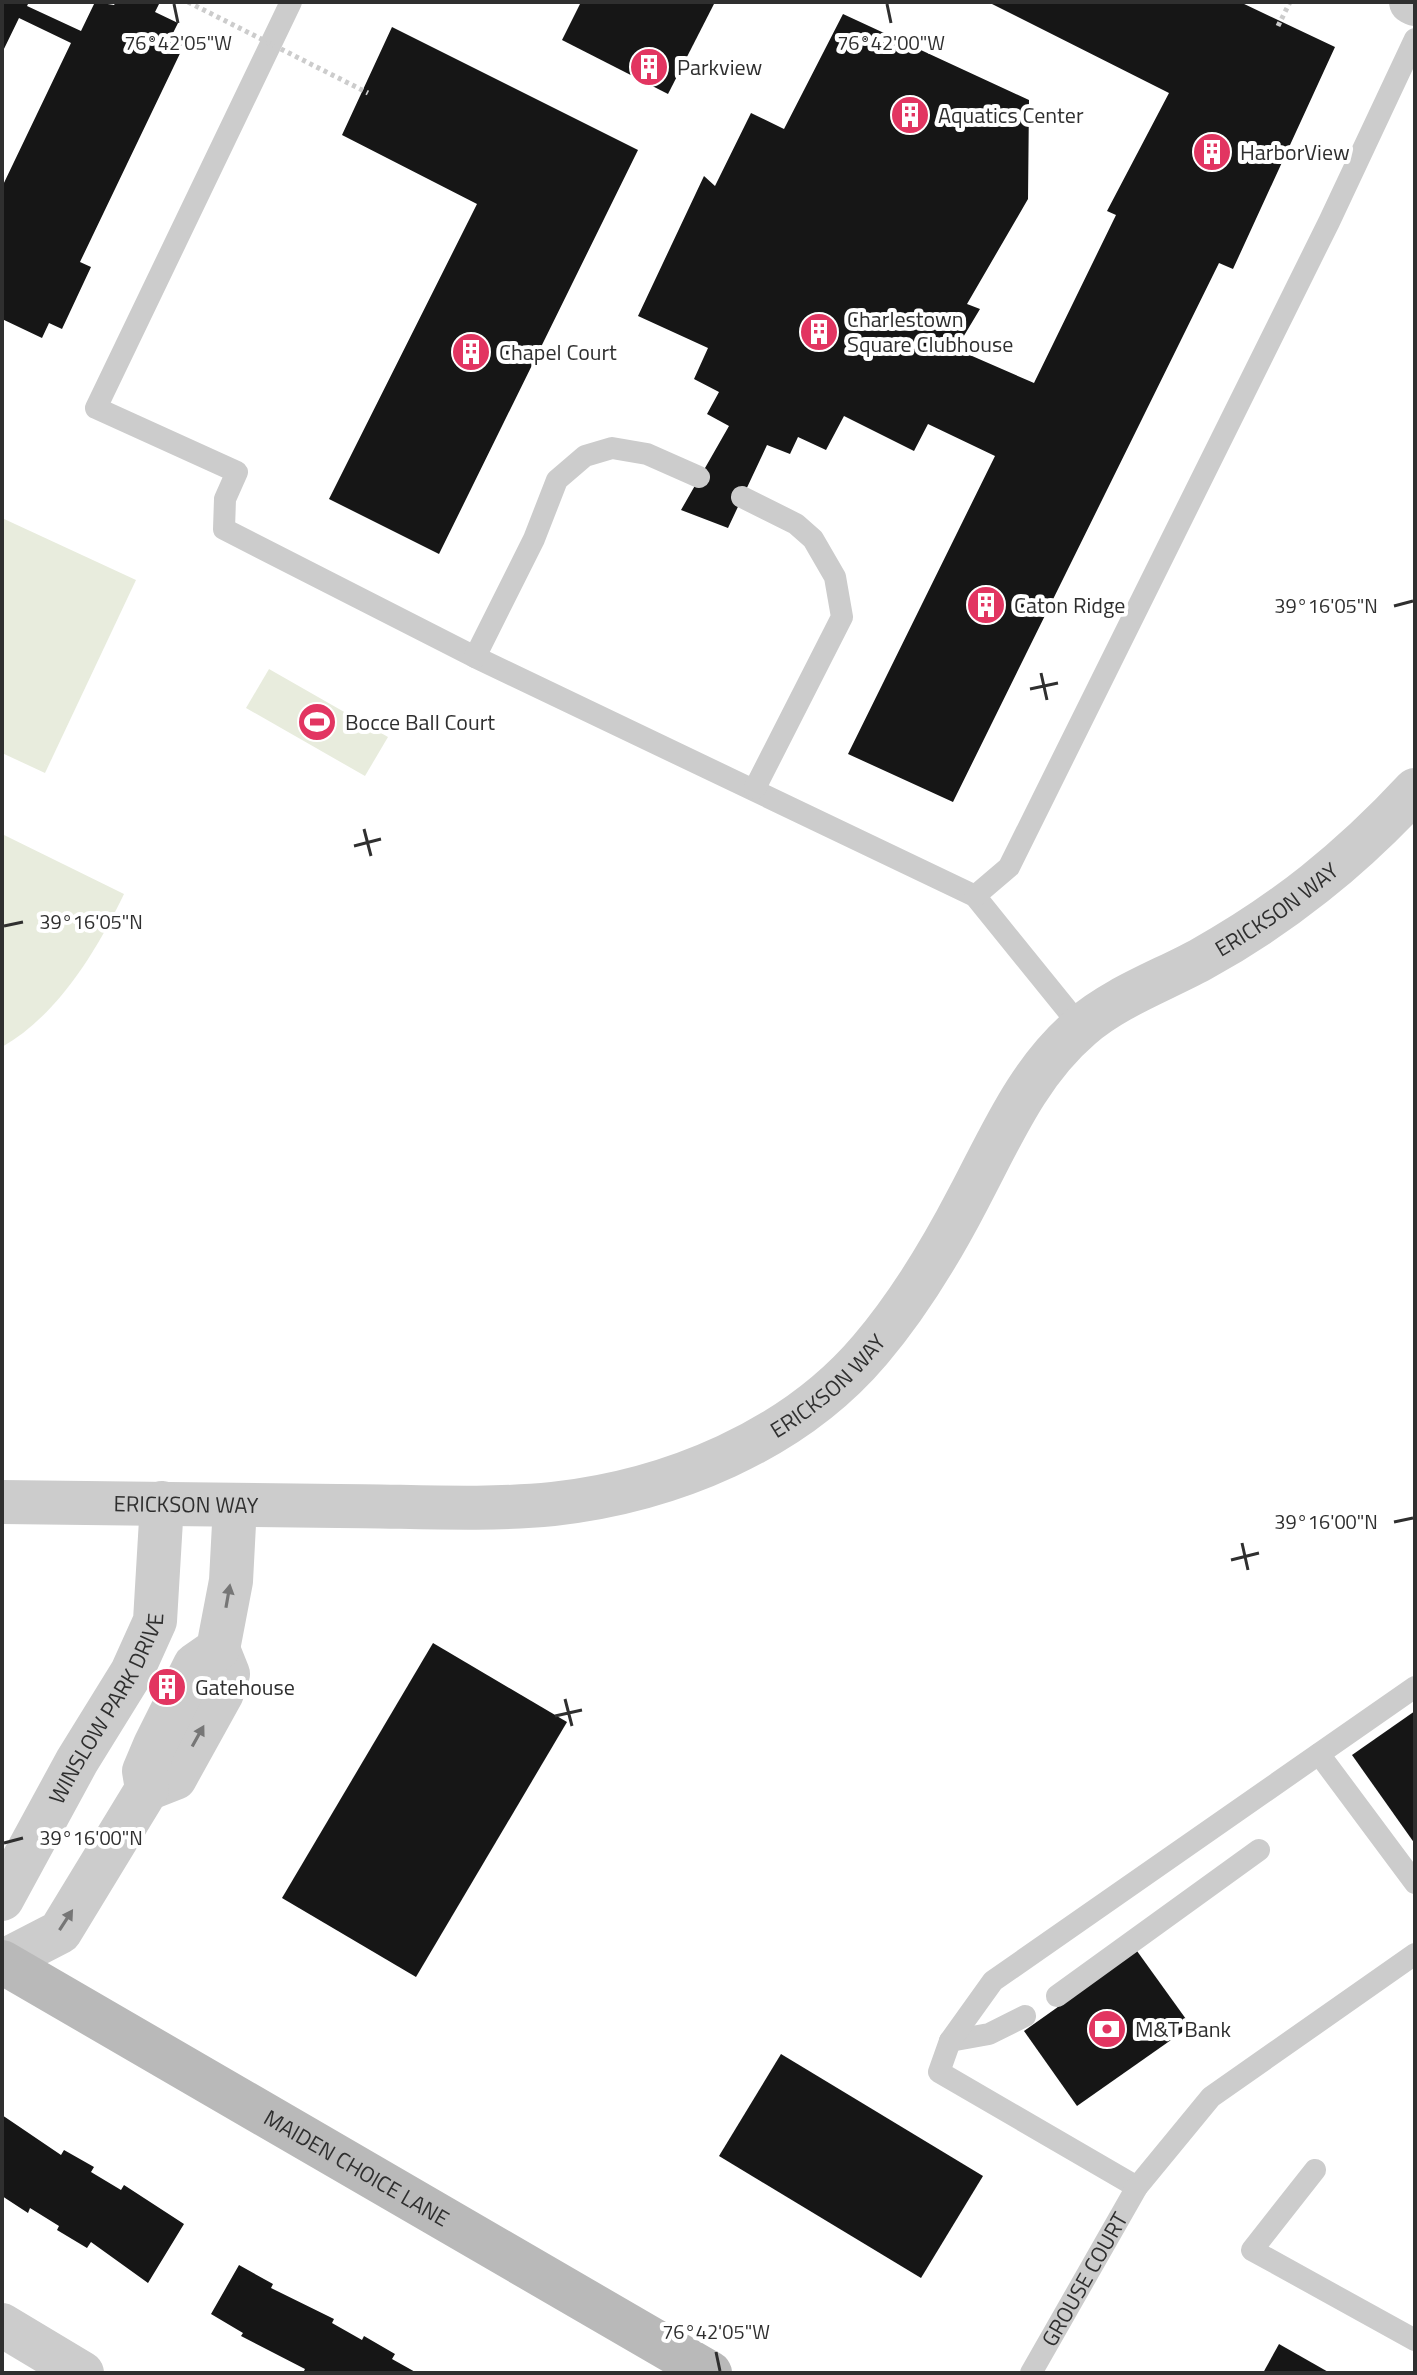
<svg xmlns="http://www.w3.org/2000/svg" width="1417" height="2375" viewBox="0 0 1417 2375" font-family="'Titillium Web',sans-serif">
  <style>
    .green { fill: #e8ecdd }
    .building { fill: #161616 }
    .lines { fill: none; stroke-linecap: round; stroke-linejoin: round }
    .path { stroke: #ccc; stroke-width: 5; stroke-dasharray: 4 4; stroke-linecap: butt }
    .lane { stroke: #ccc; stroke-width: 22 }
    .street { stroke: #ccc; stroke-width: 44 }
    .secondary { stroke: #b9b9b9; stroke-width: 44 }
    .path-bridge { stroke: #ccc; stroke-width: 5; stroke-dasharray: 4 4; stroke-linecap: butt }
    .oneway { fill: #767676 }
    .ticks { fill: none; stroke: #2f2f2f; stroke-width: 3 }
    .labels { text-anchor: middle; stroke-width: 8; stroke-linejoin: round; paint-order: stroke }
    .poi-label { font-size: 22px; fill: #2f2f2f; stroke: #fff; text-anchor: start }
    .street-label { font-size: 22px; fill: #2f2f2f; stroke: #fff }
    .ticks-label { font-size: 20px; text-anchor: middle; fill: #2f2f2f; stroke: #fff; stroke-width: 8; stroke-linejoin: round; paint-order: stroke }
  </style>
  <rect width="100%" height="100%" fill="#fff"/>
  <g class="green">
    <polygon points="2,518 136,580 45,773 2,753"/>
    <polygon points="269,669 388,737 365,776 246,708"/>
    <path d="M2 834 124 894C97 950 58 1015 2 1047Z"/>
  </g>
  <g class="building">
    <polygon points="2,2 29,2 27,6 81,31 95,2 114,5 116,2 160,2 155,12 178,23 171,37 185,43 80,262 91,267 62,329 49,323 42,338 2,319 2,187 71,43 19,18 2,53"/>
    <polygon points="581,2 715,2 668,94 562,40"/>
    <polygon points="988,2 1240,2 1335,47 1233,269 1219,263 953,802 848,754 995,456 928,424 914,451 844,416 826,450 798,437 790,454 767,445 728,528 681,510 729,426 707,414 719,392 694,379 708,348 638,316 704,176 715,186 751,113 784,129 843,14 1029,100 1028,199 967,304 980,309 956,349 1034,383 1116,215 1107,211 1169,93"/>
    <polygon points="392,27 638,150 439,554 329,499 477,204 342,135"/>
    <polygon points="433,1643 567,1722 416,1977 282,1898"/>
    <polygon points="1415,1711 1415,1844 1352,1755"/>
    <polygon points="1137,1951 1191,2026 1077,2106 1024,2031"/>
    <polygon points="781,2054 983,2176 921,2278 719,2156"/>
    <polygon points="2,2115 61,2155 64,2150 94,2167 91,2172 121,2190 124,2185 184,2224 148,2283 91,2242 87,2248 57,2230 59,2226 30,2208 28,2213 2,2196"/>
    <polygon points="239,2265 273,2284 271,2288 334,2319 332,2323 362,2340 364,2336 395,2354 392,2359 417,2373 303,2373 305,2369 241,2336 243,2333 211,2314"/>
    <polygon points="1279,2344 1330,2373 1263,2373"/>
  </g>
  <g class="lines">
    <polyline class="path" points="1278,26 1290,2"/>
    <g class="lane">
      <polyline points="291,2 96,408 237,472 225,499 224,529 475,657 975,896 1081,1027"/>
      <polyline points="742,497 796,524 813,539 835,577 842,617 755,788"/>
      <polyline points="475,657 534,539 557,480 585,456 612,448 647,454 699,477"/>
      <polyline points="975,896 1009,867 1329,222 1415,39"/>
      <polyline points="1319,1754 1415,1883"/>
      <polyline points="1057,1996 1259,1850"/>
      <polyline points="950,2041 989,2034 1025,2016"/>
      <polyline points="1315,2170 1252,2250 1415,2340"/>
      <polyline points="1137,2187 939,2072 950,2041 993,1981 1415,1687"/>
      <path id="s1" d="M1031 2373 1137 2187 1211 2097 1415 1954"/>
    </g>
    <g class="street">
      <polyline points="1411,2 1415,4"/>
      <path id="s2" d="M2 1502C114 1503 226 1505 338 1506 408 1506 482 1511 553 1504 670 1491 793 1441 870 1350 910 1303 940 1253 968 1199 1000 1139 1027 1073 1081 1027 1114 998 1161 981 1200 960 1283 914 1351 859 1415 790"/>
      <polyline points="147,1789 175,1778 222,1693 228,1674 218,1649"/>
      <path id="s3" d="M2 1899 77 1761 132 1672 155 1621 162 1503"/>
      <polyline points="2,1962 60,1932 147,1789 144,1771 155,1745 195,1665 218,1649 231,1581 235,1505"/>
      <polyline points="2,2325 82,2373"/>
    </g>
    <path class="secondary" id="s4" d="M2 1962 710 2373"/>
    <polyline class="path-bridge" points="188,2 368,93"/>
  </g>
  <defs><path id="oneway-solid" d="M-6-.8H1V-3.2L6.5 0L1 3.2V.8H-6Z" transform="scale(2)"/></defs>
  <g class="oneway">
    <use href="#oneway-solid" transform="translate(228 1596) rotate(-80)"/>
    <use href="#oneway-solid" transform="translate(198 1736) rotate(-61)"/>
    <use href="#oneway-solid" transform="translate(66 1920) rotate(-57)"/>
  </g>
  <path class="ticks" d="M174 4 178 23M887 4 891 23M1394 606 1413 601M1041 673 1047 700M1030 689 1058 683M364 829 371 856M354 846 381 839M4 926 23 922M1394 1522 1413 1518M1242 1543 1248 1570M1231 1560 1259 1553M565 1699 572 1726M555 1716 582 1710M4 1843 23 1838M716 2352 720 2371"/>
  <defs>
    <g id="building-disc" transform="scale(2)"><circle r="9.5" fill="#e23561" stroke="#fff"/><path d="M-4-6H4V6H1V3H-1V6H-4ZM-2.5-4.3h1.7v1.8h-1.7ZM.8-4.3h1.7v1.8H.8ZM-2.5-1h1.7V.8h-1.7ZM.8-1h1.7V.8H.8Z" fill="#fff"/></g>
    <g id="stadium-disc" transform="scale(2)"><circle r="9.5" fill="#e23561" stroke="#fff"/><path d="M0-5a6.5 5 0 1 0 0 10a6.5 5 0 1 0 0-10ZM-3.5-1.8h7v3.6h-7Z" fill="#fff"/></g>
    <g id="bank-disc" transform="scale(2)"><circle r="9.5" fill="#e23561" stroke="#fff"/><path d="M-6-4H6V4H-6ZM0-2.3a2.3 2.3 0 1 0 0 4.6a2.3 2.3 0 1 0 0-4.6Z" fill="#fff"/></g>
  </defs>
  <g fill-rule="evenodd">
    <use href="#building-disc" x="649" y="67"/>
    <use href="#building-disc" x="910" y="115"/>
    <use href="#building-disc" x="1212" y="152"/>
    <use href="#building-disc" x="819" y="332"/>
    <use href="#building-disc" x="471" y="352"/>
    <use href="#building-disc" x="986" y="605"/>
    <use href="#stadium-disc" x="317" y="722"/>
    <use href="#building-disc" x="167" y="1687"/>
    <use href="#bank-disc" x="1107" y="2029"/>
  </g>
  <g class="labels">
    <g class="poi-label">
      <text x="677" y="75">Parkview</text>
      <text x="938" y="123">Aquatics Center</text>
      <text x="1240" y="160">HarborView</text>
      <text x="847" y="327">Charlestown<tspan x="847" dy="25">Square Clubhouse</tspan></text>
      <text x="499" y="360">Chapel Court</text>
      <text x="1014" y="613">Caton Ridge</text>
      <text x="345" y="730">Bocce Ball Court</text>
      <text x="195" y="1695">Gatehouse</text>
      <text x="1135" y="2037">M&amp;T Bank</text>
    </g>
    <g class="street-label">
      <text dy="8" stroke="none"><textPath href="#s2" startOffset="1528">ERICKSON WAY</textPath></text>
      <text dy="8" stroke="none"><textPath href="#s2" startOffset="856">ERICKSON WAY</textPath></text>
      <text dy="8" stroke="none"><textPath href="#s2" startOffset="184">ERICKSON WAY</textPath></text>
      <text dy="8" stroke="none"><textPath href="#s3" startOffset="218">WINSLOW PARK DRIVE</textPath></text>
      <text dy="8" stroke="none"><textPath href="#s4" startOffset="410">MAIDEN CHOICE LANE</textPath></text>
      <text dy="8" stroke="none"><textPath href="#s1" startOffset="108">GROUSE COURT</textPath></text>
    </g>
  </g>
  <g class="ticks-label">
    <text x="178" y="50">76°42'05"W</text>
    <text x="891" y="50">76°42'00"W</text>
    <text x="1326" y="613">39°16'05"N</text>
    <text x="91" y="929">39°16'05"N</text>
    <text x="1326" y="1529">39°16'00"N</text>
    <text x="91" y="1845">39°16'00"N</text>
    <text x="716" y="2339">76°42'05"W</text>
  </g>
  <rect width="1417" height="2375" fill="none" stroke="#2f2f2f" stroke-width="8"/>
</svg>
